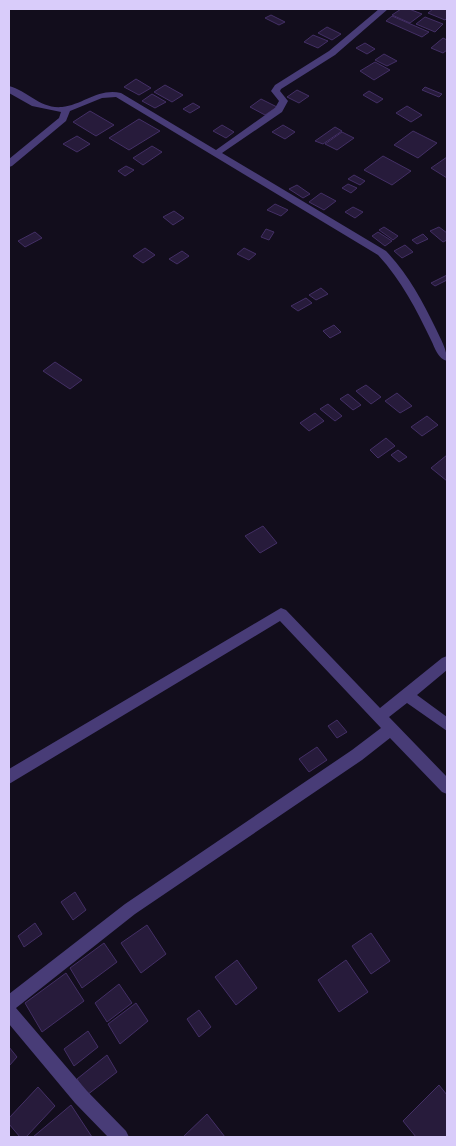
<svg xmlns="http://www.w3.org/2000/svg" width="456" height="1146" viewBox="0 0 456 1146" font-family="Barlow,sans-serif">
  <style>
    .building { fill: #271b3b; stroke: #432f65 }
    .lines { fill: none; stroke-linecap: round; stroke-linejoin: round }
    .minor { fill: #483c77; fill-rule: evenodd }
  </style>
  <rect width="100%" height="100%" fill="#120d1c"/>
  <g class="building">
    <polygon points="401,9 409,9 422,14 410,23 392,15"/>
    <polygon points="433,9 447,9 447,18 445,20 428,13"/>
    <polygon points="271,15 285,22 279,25 265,18"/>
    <polygon points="392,16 429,32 422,37 386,21"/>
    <polygon points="425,17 443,24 435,32 416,24"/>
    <polygon points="327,27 341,34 332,40 318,33"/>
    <polygon points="313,35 328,41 318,48 304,42"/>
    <polygon points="443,38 447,40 447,50 443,53 431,48"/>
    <polygon points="365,43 375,49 367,54 356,48"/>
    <polygon points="384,54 397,61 387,66 375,60"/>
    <polygon points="375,62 390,70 374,80 360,71"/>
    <polygon points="136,79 151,88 139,95 124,87"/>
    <polygon points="165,85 183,95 172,102 154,92"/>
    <polygon points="425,87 442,94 439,97 422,90"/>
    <polygon points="297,90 309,96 299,103 287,97"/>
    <polygon points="369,91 383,99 377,103 363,95"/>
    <polygon points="152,94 166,102 155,108 142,101"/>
    <polygon points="261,99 277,107 265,115 250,107"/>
    <polygon points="193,103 200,107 190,113 183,109"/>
    <polygon points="407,106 422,115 411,122 396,113"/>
    <polygon points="90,111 114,125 96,136 73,122"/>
    <polygon points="139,119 160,131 129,150 109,138"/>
    <polygon points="222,125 234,132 226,138 213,131"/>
    <polygon points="283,125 295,132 285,139 272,132"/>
    <polygon points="335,127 342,131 323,144 315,141"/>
    <polygon points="413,131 437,143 418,158 394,145"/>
    <polygon points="342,132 354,138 337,150 325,144"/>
    <polygon points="77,136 90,144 77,152 63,144"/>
    <polygon points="152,146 162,152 143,165 133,158"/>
    <polygon points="383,156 411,171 392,185 364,170"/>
    <polygon points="447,157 447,178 431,168"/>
    <polygon points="126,166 134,170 125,176 118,171"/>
    <polygon points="354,175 365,181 360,185 348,179"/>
    <polygon points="348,184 357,188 351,193 342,188"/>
    <polygon points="297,185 310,194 303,198 289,189"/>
    <polygon points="321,193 336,201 324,210 309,202"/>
    <polygon points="275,204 288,210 281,216 267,210"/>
    <polygon points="353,207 363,212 355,218 345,212"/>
    <polygon points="174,211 184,218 173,225 163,217"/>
    <polygon points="384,227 398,236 393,240 379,230"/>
    <polygon points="439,227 447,233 447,240 443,242 430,231"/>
    <polygon points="266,229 274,232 269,240 261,237"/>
    <polygon points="35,232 42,238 25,247 18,241"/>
    <polygon points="378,232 392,241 385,246 372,236"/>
    <polygon points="423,234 428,239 417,244 412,240"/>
    <polygon points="405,245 413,252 402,258 394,251"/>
    <polygon points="145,248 155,255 143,263 133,256"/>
    <polygon points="244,248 256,254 249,260 237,254"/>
    <polygon points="182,251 189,256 177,264 169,259"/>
    <polygon points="447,275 447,280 435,286 431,283"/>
    <polygon points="321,288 328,294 316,300 309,295"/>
    <polygon points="306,298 312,303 298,311 291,306"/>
    <polygon points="334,325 341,332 330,338 323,331"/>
    <polygon points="55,362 82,380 70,389 43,371"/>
    <polygon points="366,385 381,397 371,404 356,391"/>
    <polygon points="397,393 412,406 400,413 385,401"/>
    <polygon points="348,394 361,405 353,410 340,399"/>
    <polygon points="328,404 342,416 335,421 320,409"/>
    <polygon points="315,413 324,421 309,431 300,423"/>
    <polygon points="427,416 438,425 422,436 411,427"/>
    <polygon points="386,438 395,446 378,458 370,450"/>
    <polygon points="398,450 407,457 399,462 391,455"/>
    <polygon points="447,455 447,481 431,468"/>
    <polygon points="263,526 277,543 260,553 245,536"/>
    <polygon points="337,720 347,732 337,738 328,726"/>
    <polygon points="317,747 327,760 309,772 299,759"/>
    <polygon points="75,892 86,910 73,920 61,902"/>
    <polygon points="35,923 42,934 24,947 18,936"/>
    <polygon points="147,925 166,954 141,973 121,943"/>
    <polygon points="371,933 390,961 371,974 352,946"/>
    <polygon points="104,943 117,962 82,988 70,968"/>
    <polygon points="237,960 257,988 236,1005 215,977"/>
    <polygon points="346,960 368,992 339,1012 318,980"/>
    <polygon points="66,973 84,1001 42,1032 25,1003"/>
    <polygon points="119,984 132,1003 107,1022 95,1003"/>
    <polygon points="136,1003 148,1021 120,1044 108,1024"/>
    <polygon points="199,1010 211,1027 199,1037 187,1019"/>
    <polygon points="88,1031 98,1047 74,1066 64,1049"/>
    <polygon points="9,1047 17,1057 9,1066"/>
    <polygon points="107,1055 117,1072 87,1095 77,1079"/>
    <polygon points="439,1085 447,1095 447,1137 416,1137 403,1121"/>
    <polygon points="38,1087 55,1106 26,1137 20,1137 9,1124 9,1118"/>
    <polygon points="71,1105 92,1137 33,1137"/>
    <polygon points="207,1114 225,1137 183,1137"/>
  </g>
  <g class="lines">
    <g class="minor">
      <path d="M379 9H388L335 55 281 89 280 91 288 101 282 112 222 153 386 251C408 274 422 300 436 329 441 340 447 349 447 361 438 359 435 348 431 340 416 309 402 281 378 255L116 97 102 98 70 111 66 121 12 166 9 167V159L59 118 61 112 32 106 9 93V86C28 91 40 109 62 107 83 105 98 88 121 93L216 150 275 108 279 101 271 91 275 85 329 51Z"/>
      <polygon points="281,608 286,610 380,708 442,658 447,656 447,670 417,695 447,717 447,731 407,703 389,717 447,777 447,794 442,792 390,738 362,760 135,914 16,1008 87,1091 126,1131 129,1137 108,1137 75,1103 9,1024 9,994 125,904 352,750 381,728 280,621 9,784 9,769"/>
    </g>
  </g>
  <rect width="456" height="1146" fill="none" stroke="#d9ccfa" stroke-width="20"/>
</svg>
